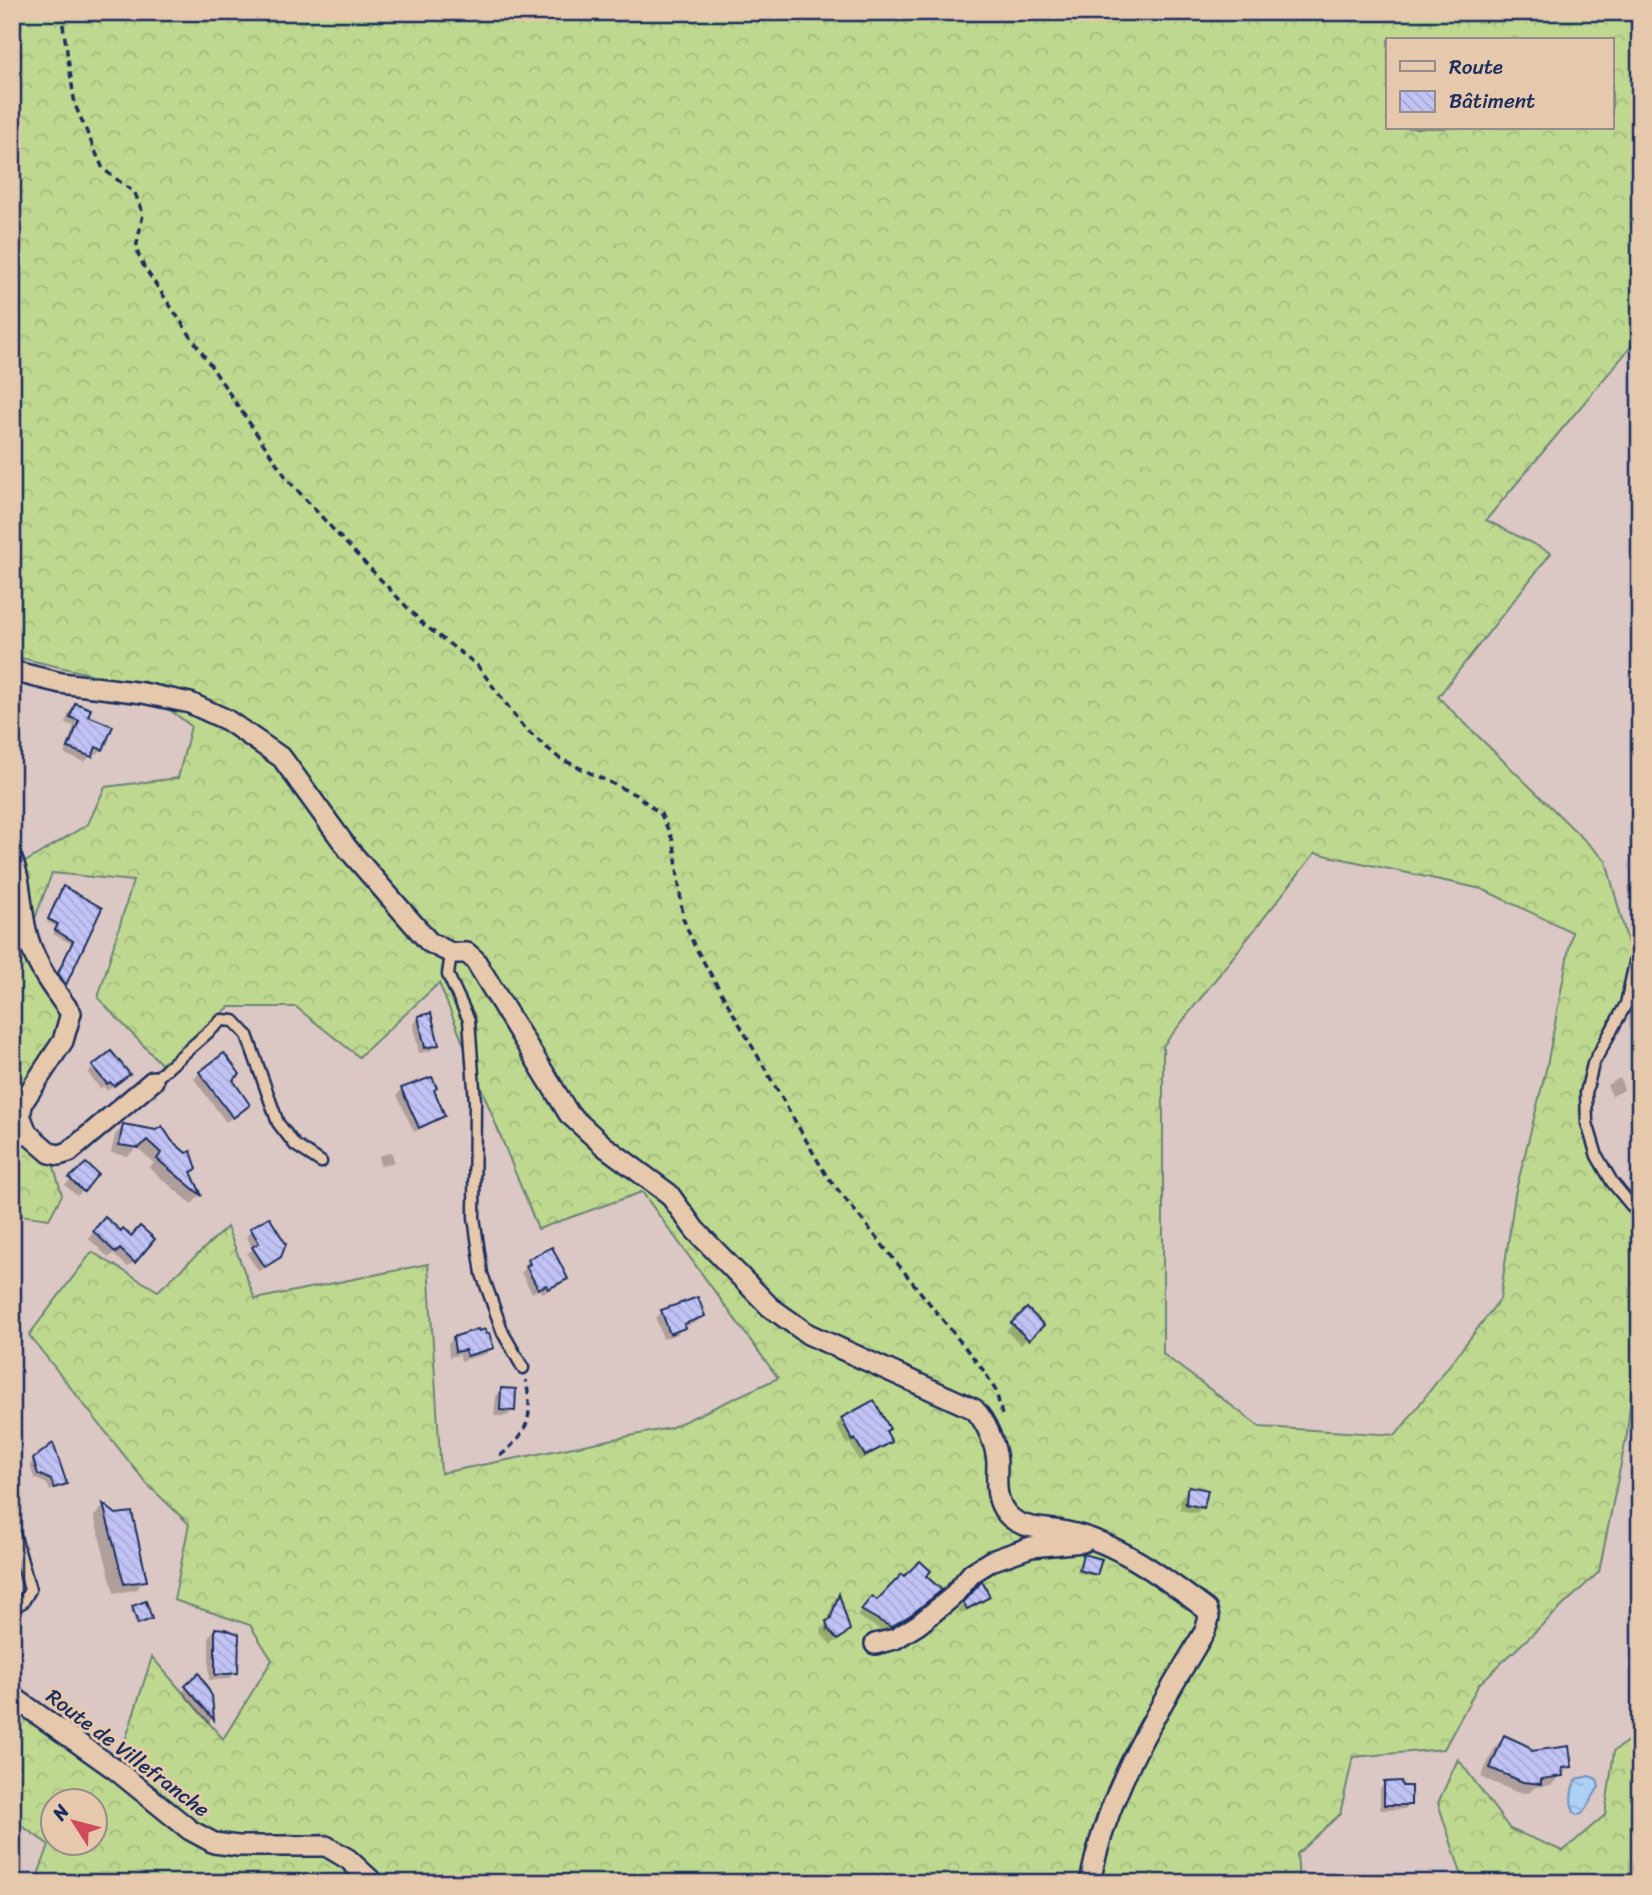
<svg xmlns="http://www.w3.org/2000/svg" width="1652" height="1895" viewBox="0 0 1652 1895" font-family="Sriracha,sans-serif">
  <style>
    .forest { fill: url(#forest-crowns); stroke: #6c8476; stroke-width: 2; fill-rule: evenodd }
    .water { fill: url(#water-ripples); stroke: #7390b9; stroke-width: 2 }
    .shadow { fill: #0003 }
    .building { fill: url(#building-back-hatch); stroke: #1b2f5e; stroke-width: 2 }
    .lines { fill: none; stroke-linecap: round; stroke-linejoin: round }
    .lane-casing { stroke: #1b2f5e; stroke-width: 15 }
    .street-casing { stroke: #1b2f5e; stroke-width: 24 }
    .path { stroke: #1b2f5e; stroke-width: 3.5; stroke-dasharray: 7 5; stroke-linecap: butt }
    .lane { stroke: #e6c9ad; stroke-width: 10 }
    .street { stroke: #e6c9ad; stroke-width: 19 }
    .labels { text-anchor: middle; stroke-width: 6; stroke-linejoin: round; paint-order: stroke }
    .street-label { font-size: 21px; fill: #1b2f5e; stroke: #e6c9ad }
  </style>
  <defs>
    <pattern id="forest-crowns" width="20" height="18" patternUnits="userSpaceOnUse" patternTransform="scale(1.75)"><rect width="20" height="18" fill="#bed88f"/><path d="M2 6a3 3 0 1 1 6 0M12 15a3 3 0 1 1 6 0" fill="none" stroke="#a3ba7e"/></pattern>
    <pattern id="water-ripples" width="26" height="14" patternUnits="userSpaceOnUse" patternTransform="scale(1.75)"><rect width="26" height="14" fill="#add1f5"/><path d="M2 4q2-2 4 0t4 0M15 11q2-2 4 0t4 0" fill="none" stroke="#94b4d4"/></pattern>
    <pattern id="building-back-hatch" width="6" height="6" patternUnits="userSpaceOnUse" patternTransform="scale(1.75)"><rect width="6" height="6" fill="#c2c3f5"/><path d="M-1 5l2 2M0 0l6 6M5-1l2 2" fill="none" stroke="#a6a8d4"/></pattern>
  </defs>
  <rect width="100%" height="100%" fill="#dbc7c3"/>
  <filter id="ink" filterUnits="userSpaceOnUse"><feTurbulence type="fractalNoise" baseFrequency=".0143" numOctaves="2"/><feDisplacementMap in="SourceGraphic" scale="14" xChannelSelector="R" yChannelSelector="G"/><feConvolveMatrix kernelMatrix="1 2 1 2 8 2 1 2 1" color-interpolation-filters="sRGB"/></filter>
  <g filter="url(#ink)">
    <g class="forest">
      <path d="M12 12H1640V336L1486 520 1551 553 1438 697 1606 861 1635 969 1626 1004 1606 1042 1586 1093 1597 1156 1640 1216V1305L1627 1434 1599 1572 1479 1684 1444 1749 1353 1757 1340 1814 1297 1854 1299 1883H35L49 1845 12 1819V1696L116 1769 152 1657 223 1739 272 1660 250 1625 174 1600 189 1524 147 1484 29 1335 92 1252 158 1291 227 1227 255 1299 428 1264 441 1473 670 1428 778 1378 642 1192 538 1229 439 983 359 1057 296 1007H229L163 1066 98 998 133 881 52 873 28 937 71 1013 20 1115 50 1153 62 1195 49 1219 12 1214V870L88 824 105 787 178 778 191 726 137 685 12 656ZM1388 40H1612V128H1388ZM1315 853 1482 889 1572 932 1547 1066 1515 1194 1500 1299 1396 1435 1260 1427 1163 1354V1046ZM52 1800H94V1842H52Z"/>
      <polygon points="1640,1732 1640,1883 1469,1883 1461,1873 1438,1803 1458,1759 1510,1829 1563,1851 1605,1815 1614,1751"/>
    </g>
    <path class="water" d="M1589 1776 1597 1779 1599 1787C1593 1796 1589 1804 1582 1814L1576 1815C1569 1806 1570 1788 1577 1779Z"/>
    <g class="shadow">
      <polygon points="76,705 85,717 102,749 96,755 92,753 85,762 64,754 74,726 65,723 70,711"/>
      <polygon points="1640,881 1640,918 1636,919 1628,887 1633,882"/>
      <polygon points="63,888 100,909 63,986 57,977 72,944 53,934 57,927 47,922"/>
      <polygon points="419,1018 437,1045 430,1051 419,1053 413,1024"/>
      <polygon points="94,1067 122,1079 107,1091 103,1086 100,1089 88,1073"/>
      <polygon points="200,1073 231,1081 242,1110 226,1122 194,1079"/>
      <polygon points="1620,1078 1624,1090 1612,1096 1607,1085"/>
      <polygon points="402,1089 443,1115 437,1121 414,1132 397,1095"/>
      <polygon points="123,1126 171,1142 185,1155 195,1169 190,1174 199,1196 192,1204 149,1168 154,1163 137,1147 128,1156 111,1153 115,1135"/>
      <polygon points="392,1152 394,1162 380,1166 379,1156"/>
      <polygon points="86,1166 83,1191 77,1196 65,1185"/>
      <polygon points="105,1219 134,1262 128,1267 113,1254 109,1258 88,1238"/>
      <polygon points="252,1230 279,1256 259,1272 247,1254 253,1249 246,1236"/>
      <polygon points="529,1260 566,1279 560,1285 542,1293 540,1289 532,1293 521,1273 525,1269 523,1266"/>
      <polygon points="1027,1310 1041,1325 1021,1345 1006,1331"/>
      <polygon points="662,1312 703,1315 697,1322 683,1327 677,1334 663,1339 656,1318"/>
      <polygon points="454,1338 492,1348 486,1354 461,1361 460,1355 449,1357 448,1344"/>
      <polygon points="502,1390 513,1410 507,1416 494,1416 496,1396"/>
      <polygon points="842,1419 885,1432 890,1442 885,1447 859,1461 850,1443 847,1445 836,1425"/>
      <polygon points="34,1460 65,1483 50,1491 47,1484 34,1478 30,1465"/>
      <polygon points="1190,1488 1203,1507 1196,1513 1180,1510 1181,1497"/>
      <polygon points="103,1507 115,1516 145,1580 136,1590 114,1593 94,1516"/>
      <polygon points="1084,1556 1095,1574 1092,1576 1077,1573"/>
      <polygon points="923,1577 934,1595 904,1619 884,1632 857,1616 866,1604 877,1602"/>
      <polygon points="976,1590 988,1597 982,1603 961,1614 958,1610"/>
      <polygon points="838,1597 842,1636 831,1645 822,1635 821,1629 826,1624 833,1602"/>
      <polygon points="133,1608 150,1618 136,1625 131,1610"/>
      <polygon points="215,1630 236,1672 229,1679 209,1680 209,1636"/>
      <polygon points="199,1676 210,1696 212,1719 208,1723 182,1692"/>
      <polygon points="1504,1737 1531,1753 1570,1767 1551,1785 1535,1787 1529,1793 1516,1792 1481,1777 1495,1747"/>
      <polygon points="1385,1784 1410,1804 1405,1809 1380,1810 1380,1789"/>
    </g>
    <g class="building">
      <polygon points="75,703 91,709 88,716 113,726 103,750 96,747 92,757 68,748 79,721 70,717"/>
      <polygon points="63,886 102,908 66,985 58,973 73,941 55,930 58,924 48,919"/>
      <polygon points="431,1013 439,1045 425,1048 418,1016"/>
      <polygon points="111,1051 130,1074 114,1086 110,1082 107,1084 92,1066"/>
      <polygon points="224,1053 240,1074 233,1080 250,1105 233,1118 199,1072"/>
      <polygon points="432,1077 437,1088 434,1090 445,1116 419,1128 401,1088"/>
      <polygon points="123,1124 156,1130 162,1126 172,1141 186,1153 191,1151 197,1169 191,1172 202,1196 157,1159 161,1153 147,1140 139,1148 119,1145"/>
      <polygon points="86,1163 98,1174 84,1192 69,1178"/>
      <polygon points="105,1217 121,1231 123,1228 131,1236 140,1226 155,1239 135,1263 120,1249 116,1253 93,1231"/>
      <polygon points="269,1217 286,1244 281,1257 265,1267 252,1247 259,1243 250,1228"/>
      <polygon points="552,1247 568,1279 548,1289 546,1285 538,1289 526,1266 530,1264 528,1259"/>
      <polygon points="698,1297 705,1316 684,1324 685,1328 670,1334 661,1310"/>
      <polygon points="1027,1308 1044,1325 1029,1340 1011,1323"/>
      <polygon points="478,1329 479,1331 485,1329 486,1334 489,1333 494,1348 467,1356 465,1350 455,1352 453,1337"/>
      <polygon points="501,1388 516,1389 515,1411 500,1410"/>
      <polygon points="874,1400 890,1429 886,1431 892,1442 865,1456 855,1439 853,1441 841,1418"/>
      <polygon points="53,1443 67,1484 54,1488 51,1480 38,1474 33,1459"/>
      <polygon points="1189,1486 1208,1490 1204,1508 1186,1504 1187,1489"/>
      <polygon points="103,1504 116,1514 132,1512 147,1581 124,1584"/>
      <polygon points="1083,1554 1102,1559 1097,1575 1079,1570"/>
      <polygon points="920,1561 931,1571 926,1576 942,1590 912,1614 891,1627 861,1610 872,1596 877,1600 902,1574 904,1576"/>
      <polygon points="982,1581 990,1597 967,1609 963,1603"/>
      <polygon points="839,1594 850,1630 838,1640 828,1629 826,1621 830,1620"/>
      <polygon points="146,1601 152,1619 138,1624 132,1606"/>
      <polygon points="215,1628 225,1629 239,1634 238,1673 215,1675"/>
      <polygon points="199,1673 212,1696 214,1720 185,1686"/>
      <polygon points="1504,1735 1528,1746 1532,1751 1569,1746 1572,1767 1562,1768 1563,1776 1541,1779 1541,1784 1523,1782 1490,1768"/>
      <polygon points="1401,1781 1402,1786 1411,1786 1411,1805 1384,1805 1384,1782"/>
    </g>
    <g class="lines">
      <g class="lane-casing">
        <g id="lane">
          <polyline points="1640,951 1637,953 1626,1004 1593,1064 1586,1093 1587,1123 1597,1156 1612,1182 1640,1216"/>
          <polyline points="451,953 448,975 469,1020 475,1102 474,1217 482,1274 503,1333 523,1368"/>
          <polyline points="153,1081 222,1020 234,1021 247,1035 278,1123 295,1145 321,1162"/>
          <polyline points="12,1526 30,1590 23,1602 12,1608"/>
        </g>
      </g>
      <g class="street-casing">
        <g id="street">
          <path d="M12 671 61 683 143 693 190 703 227 720 282 758 348 849 429 942 451 953H467L475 960 569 1114 604 1146 669 1194 695 1230 770 1307 808 1334 974 1409C986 1421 996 1445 997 1462 997 1480 994 1499 1007 1514 1022 1531 1047 1527 1067 1532 1118 1542 1166 1579 1207 1610L1209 1618 1205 1631C1158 1710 1107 1790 1090 1883"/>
          <path d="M12 859C23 885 20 912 28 938 36 966 54 990 71 1013L63 1041 23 1102 20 1115 27 1133 50 1153 59 1155 69 1152 153 1081"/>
          <polyline points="875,1644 895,1639 919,1624 952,1597 972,1573 991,1561 1031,1547 1083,1542"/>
          <polyline points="12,1696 116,1770 190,1830 214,1843 238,1846 326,1846 348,1859 374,1883"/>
        </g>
      </g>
      <g class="path">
        <polyline points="61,12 75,105 103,169 135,193 143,214 136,249 144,267 288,480 340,537 423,624 477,665 524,728 559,758 636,795 661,814 674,843 683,918 694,945 826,1175 984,1371 996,1391 1003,1419"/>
        <path d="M500 1456C530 1431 533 1417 526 1380"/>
      </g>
      <use href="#lane" class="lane"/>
      <use href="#street" class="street"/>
    </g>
  </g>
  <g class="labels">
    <g class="street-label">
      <text transform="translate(128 1753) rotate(37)" y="7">Route de Villefranche</text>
    </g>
  </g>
  <rect width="1652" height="1895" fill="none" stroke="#e6c9ad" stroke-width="42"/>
  <rect x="21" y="21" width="1610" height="1853" fill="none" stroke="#1b2f5e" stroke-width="2.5" filter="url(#ink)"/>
  <rect x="1386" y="38" width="228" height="91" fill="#e6c9ad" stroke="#958b8d" stroke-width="2"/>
  <rect x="1400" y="61" width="35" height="10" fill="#e6c9ad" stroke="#958b8d" stroke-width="2"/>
  <text x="1449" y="74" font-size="21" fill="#1b2f5e">Route</text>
  <rect x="1400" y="91" width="35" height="21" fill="url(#building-back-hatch)" stroke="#958b8d" stroke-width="2"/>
  <text x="1449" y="108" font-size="21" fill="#1b2f5e">Bâtiment</text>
  <g transform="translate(74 1822) rotate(306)"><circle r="33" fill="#e6c9ad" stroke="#958b8d" stroke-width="2"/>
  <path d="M0-5L12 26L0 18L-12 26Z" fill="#d1495b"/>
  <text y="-10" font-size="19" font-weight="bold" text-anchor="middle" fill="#1b2f5e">N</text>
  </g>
</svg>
